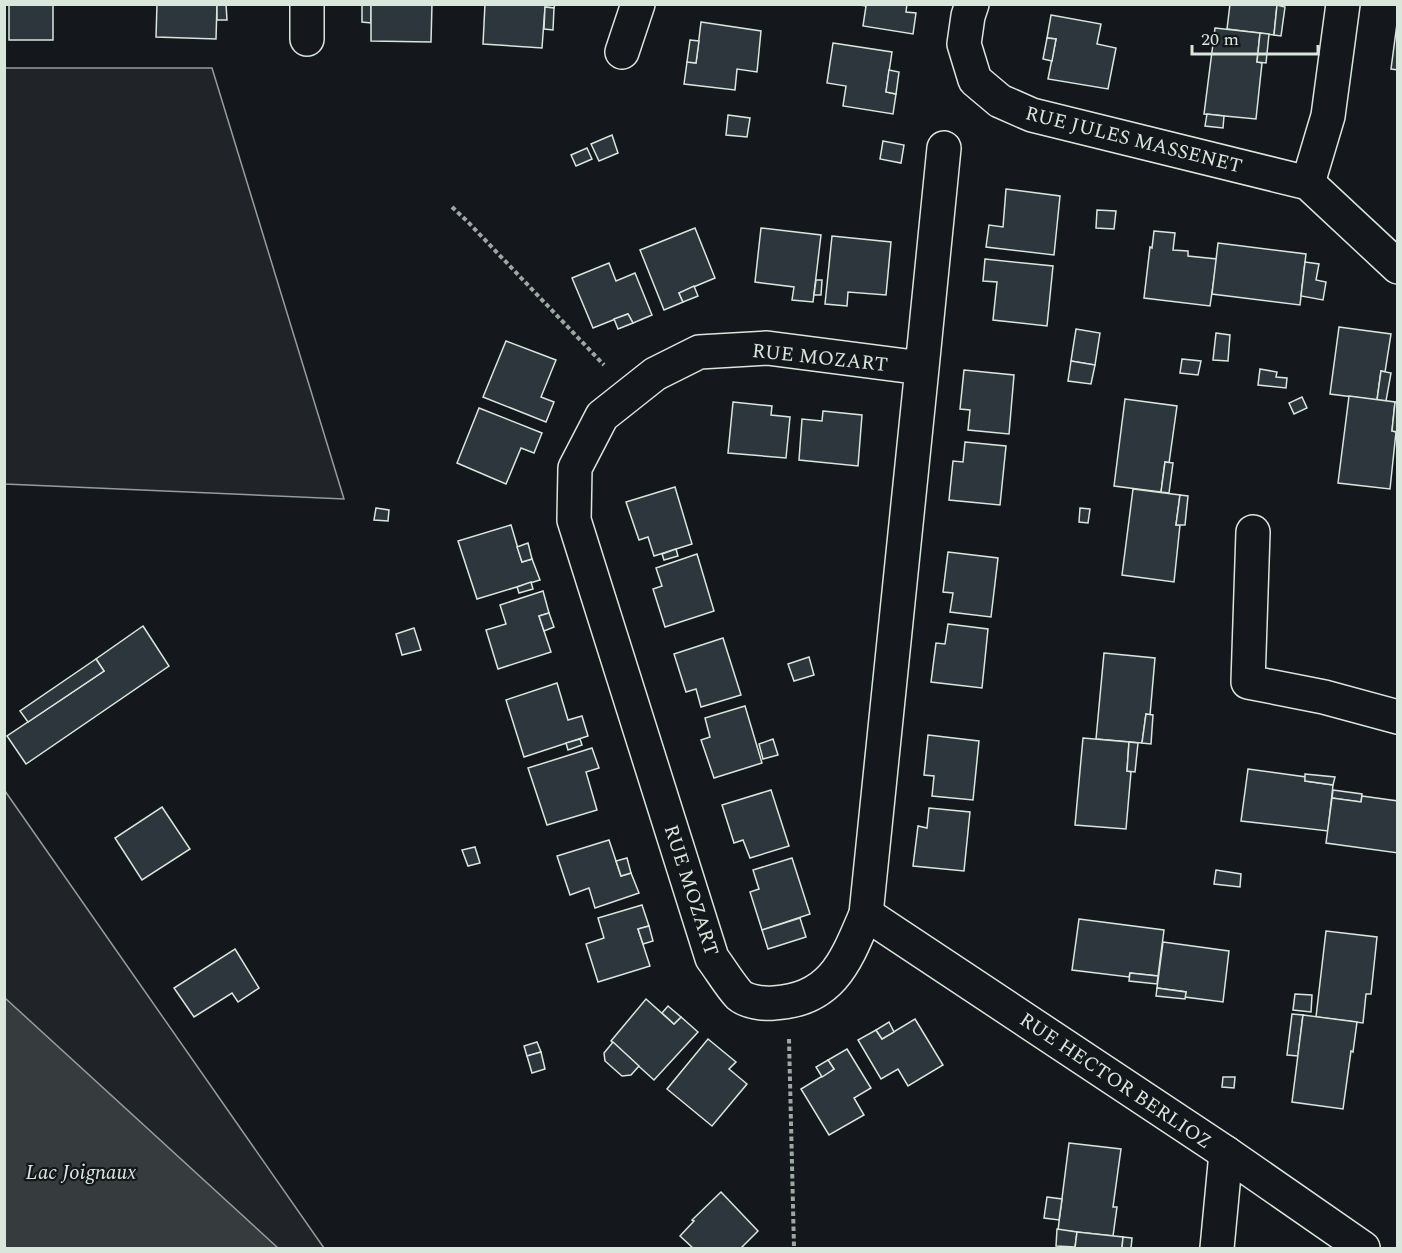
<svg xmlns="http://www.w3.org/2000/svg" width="1402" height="1253" viewBox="0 0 1402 1253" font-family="Spectral,serif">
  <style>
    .green { fill: #202428; stroke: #939e99; stroke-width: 1.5 }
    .water { fill: #363b3e; stroke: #939e99; stroke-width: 1.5 }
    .building { fill: #2c363c; stroke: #d8e6dc; stroke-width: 1.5 }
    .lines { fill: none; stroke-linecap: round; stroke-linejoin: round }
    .minor-casing { stroke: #d8e6dc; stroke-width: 36 }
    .path { stroke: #9da8a2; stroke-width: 4; stroke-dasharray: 4.5 3; stroke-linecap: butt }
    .minor { stroke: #14181c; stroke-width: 33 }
    .labels { text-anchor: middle; stroke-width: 4.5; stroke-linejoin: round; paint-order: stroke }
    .street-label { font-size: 20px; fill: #d8e6dc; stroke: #14181c }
    .water-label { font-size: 21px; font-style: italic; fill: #d8e6dc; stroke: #14181c }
  </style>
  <rect width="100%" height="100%" fill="#14181c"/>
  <g class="green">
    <polygon points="5,68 212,68 344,499 5,484"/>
    <polygon points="5,791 324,1248 5,1248"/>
  </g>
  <polygon class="water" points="5,998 278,1248 5,1248"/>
  <g class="building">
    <rect x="9" y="4" width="44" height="36"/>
    <polygon points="157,4 217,4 216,39 156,37"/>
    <polygon points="217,4 226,4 227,20 217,20"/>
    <polygon points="362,4 371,4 371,23 362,22"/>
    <polygon points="371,4 432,4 431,42 371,41"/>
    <polygon points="485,4 555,4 554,8 545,7 542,48 483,44"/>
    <polygon points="855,4 907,4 906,12 916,13 913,34 863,26 866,6"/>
    <polygon points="1230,4 1282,4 1282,6 1277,5 1274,35 1227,29"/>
    <polygon points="1277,5 1285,7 1281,36 1274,35"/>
    <polygon points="545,7 554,8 553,30 544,29"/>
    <polygon points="1051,15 1101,24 1097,44 1116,48 1108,89 1048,79 1056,39 1047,38"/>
    <polygon points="1398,16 1398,70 1391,69"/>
    <polygon points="701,22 761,31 757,72 737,69 735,90 684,84 687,62 696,63"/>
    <polygon points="1215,28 1260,33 1257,62 1262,63 1256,119 1204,114"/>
    <polygon points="1260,33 1269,34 1266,63 1257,62"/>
    <polygon points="1047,38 1056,39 1052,61 1043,59"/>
    <polygon points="690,40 699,41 696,63 687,62"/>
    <polygon points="833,43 892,52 886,92 896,94 893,114 843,106 846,86 827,83"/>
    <polygon points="889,70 899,72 896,94 886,92"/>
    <polygon points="1207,114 1224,116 1223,128 1205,126"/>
    <polygon points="728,115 750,118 747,137 726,135"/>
    <polygon points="612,135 618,153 599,161 591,144"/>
    <polygon points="883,141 904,145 901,163 880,159"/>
    <polygon points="587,148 592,159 576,166 571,155"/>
    <polygon points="1006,189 1060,196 1054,255 986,247 989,225 1003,227"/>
    <polygon points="1097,210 1116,211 1114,229 1096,228"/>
    <polygon points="695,228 715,278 679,293 683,302 664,310 640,250"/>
    <polygon points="761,228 821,235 813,302 792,300 794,287 755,282"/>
    <polygon points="1154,231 1175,233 1173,250 1188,251 1188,256 1217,259 1210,306 1144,298 1150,247 1152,248"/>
    <polygon points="832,236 891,242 886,295 848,292 847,306 825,304"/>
    <polygon points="1218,243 1306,254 1300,305 1212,294"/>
    <polygon points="985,259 1053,266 1047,326 993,320 997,282 983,281"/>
    <polygon points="1305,262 1319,264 1316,280 1326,282 1323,300 1301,296"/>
    <polygon points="609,263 616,281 635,273 652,315 633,323 628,314 593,328 572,278"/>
    <polygon points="816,280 822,280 821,295 814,295"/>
    <polygon points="694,286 698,296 683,302 679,293"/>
    <polygon points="628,314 633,323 618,329 614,319"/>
    <polygon points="1339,327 1391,334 1385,372 1381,371 1377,400 1330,394"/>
    <polygon points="1076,329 1100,333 1095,365 1071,361"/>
    <polygon points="1216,333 1230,335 1228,361 1213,360"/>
    <polygon points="506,341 556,360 541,397 554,402 546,422 483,397"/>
    <polygon points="1182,359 1201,361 1198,375 1180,373"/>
    <polygon points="1071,361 1095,365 1091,384 1068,381"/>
    <polygon points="1260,369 1277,372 1276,377 1287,378 1286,388 1258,385"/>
    <polygon points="964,370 1014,375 1009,434 968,430 970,410 960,409"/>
    <polygon points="1381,371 1391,373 1386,401 1377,400"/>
    <polygon points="1349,396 1395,402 1392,431 1396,432 1390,489 1338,483"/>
    <polygon points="1302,397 1307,408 1294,414 1289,403"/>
    <polygon points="1125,399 1177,406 1169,463 1165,462 1161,492 1114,486"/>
    <polygon points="733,402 772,406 771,415 790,417 786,458 728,453"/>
    <polygon points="1395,402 1398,402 1398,432 1392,431"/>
    <polygon points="479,408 542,433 534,453 521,448 506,484 457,463"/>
    <polygon points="823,411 862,415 858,466 799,460 802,419 822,421"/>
    <polygon points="965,442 1006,446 1000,505 949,500 953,461 963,462"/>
    <polygon points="1165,462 1173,463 1169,493 1161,492"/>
    <polygon points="675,487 692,544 654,556 648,537 639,540 626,502"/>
    <polygon points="1133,489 1180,495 1176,525 1180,525 1174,582 1122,575"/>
    <polygon points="1180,495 1188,496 1185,525 1176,525"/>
    <polygon points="376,508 389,510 388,521 374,520"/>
    <polygon points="1080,508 1090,509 1088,523 1079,522"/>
    <polygon points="511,525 522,562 532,559 540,580 477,599 458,541"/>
    <polygon points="528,543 532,559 522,562 517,547"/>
    <polygon points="676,549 678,556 664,560 662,554"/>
    <polygon points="948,552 998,558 991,617 950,612 953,593 943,592"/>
    <polygon points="697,554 714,611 665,627 653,589 662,586 656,568"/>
    <polygon points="531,582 533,589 519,593 517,587"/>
    <polygon points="543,591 549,613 539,616 551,652 498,669 486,630 506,624 500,605"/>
    <polygon points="549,613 554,627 544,631 539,616"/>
    <polygon points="948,624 988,629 982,688 931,682 936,643 945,644"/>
    <polygon points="143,626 169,666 26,764 7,736 104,671 96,659"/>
    <polygon points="414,628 421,650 402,655 396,634"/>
    <polygon points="723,638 741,695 701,707 696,689 686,692 674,654"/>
    <polygon points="1104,653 1155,658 1150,715 1146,714 1142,743 1096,739"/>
    <polygon points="809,657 814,675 794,681 788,664"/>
    <polygon points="96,659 104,671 28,722 20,711"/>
    <polygon points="557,683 568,720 582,716 588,736 524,757 506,700"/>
    <polygon points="745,706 762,763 714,778 701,740 710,737 705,718"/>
    <polygon points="1146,714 1153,715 1151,744 1142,743"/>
    <polygon points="928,735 979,741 973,800 932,796 934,776 924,775"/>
    <polygon points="1083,738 1129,742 1127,771 1131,772 1126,829 1075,825"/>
    <polygon points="580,739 582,745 568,750 566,743"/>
    <polygon points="773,739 778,755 763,759 759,744"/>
    <polygon points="1129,742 1138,743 1135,772 1127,771"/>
    <polygon points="592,748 599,768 586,772 597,810 547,825 528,768"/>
    <polygon points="1248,769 1306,777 1305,781 1333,785 1328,831 1241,821"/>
    <polygon points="1305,774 1335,777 1333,785 1305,781"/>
    <polygon points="771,790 789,846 750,858 743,840 734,843 722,805"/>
    <polygon points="1333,790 1362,794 1361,802 1332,798"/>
    <polygon points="1362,796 1398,801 1398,853 1326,843 1332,798 1361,802"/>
    <polygon points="162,807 190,849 142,880 115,838"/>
    <polygon points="929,808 970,812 964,871 913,866 918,826 927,828"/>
    <polygon points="609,840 621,876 631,873 639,893 595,908 589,888 570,895 557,856"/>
    <polygon points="475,847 480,863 468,866 462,850"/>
    <polygon points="627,858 631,873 621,876 616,861"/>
    <polygon points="792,858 810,914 762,930 750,892 759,889 753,870"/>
    <polygon points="1216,870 1241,874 1240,887 1214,884"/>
    <polygon points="642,905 649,926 638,929 650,966 598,982 586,944 604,938 598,918"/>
    <polygon points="800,918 806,937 768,949 762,930"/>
    <polygon points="1079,919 1164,930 1158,976 1130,973 1129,977 1072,970"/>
    <polygon points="649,926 653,941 643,944 638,929"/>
    <polygon points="1326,931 1377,937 1371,994 1366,994 1363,1023 1316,1017"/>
    <polygon points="1163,942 1229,951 1223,1002 1185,997 1186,992 1157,988"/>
    <polygon points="235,949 259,988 238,1002 232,993 194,1017 174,988"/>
    <polygon points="1130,973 1158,976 1157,984 1129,981"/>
    <polygon points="1157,988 1186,992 1185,999 1156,996"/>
    <polygon points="1295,994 1312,995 1311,1012 1293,1010"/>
    <polygon points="646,999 674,1024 681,1017 698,1032 654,1080 611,1041"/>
    <polygon points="668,1006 681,1017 674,1024 662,1013"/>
    <polygon points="1292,1014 1303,1015 1298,1056 1287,1055"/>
    <polygon points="1303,1015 1357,1022 1353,1052 1351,1051 1343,1109 1292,1102"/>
    <polygon points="915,1019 943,1065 908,1086 898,1069 881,1079 858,1040 876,1030 882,1039"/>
    <polygon points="889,1022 894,1032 882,1039 876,1030"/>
    <polygon points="708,1039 736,1062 729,1069 747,1084 712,1126 667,1089"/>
    <polygon points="537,1042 541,1052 527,1056 524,1046"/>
    <polygon points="613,1042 639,1066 631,1075 622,1076 605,1061 604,1053"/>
    <polygon points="847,1049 871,1088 854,1098 864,1115 829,1135 801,1089 834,1069 828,1060"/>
    <polygon points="541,1052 545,1069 532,1073 527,1056"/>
    <polygon points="828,1060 834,1069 822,1077 816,1067"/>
    <polygon points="1223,1077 1235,1077 1234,1088 1222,1087"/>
    <polygon points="1069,1143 1121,1149 1113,1207 1117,1207 1113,1236 1058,1230"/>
    <polygon points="721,1192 758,1231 741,1248 693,1248 680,1236 694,1221 692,1220"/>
    <polygon points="1047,1197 1062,1199 1059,1220 1044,1218"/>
    <polygon points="1057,1229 1077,1232 1075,1247 1056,1246"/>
    <polygon points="1077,1232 1123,1237 1122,1248 1075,1248"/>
    <polygon points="1123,1237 1132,1238 1131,1248 1122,1248"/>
  </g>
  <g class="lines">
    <g class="minor-casing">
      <g id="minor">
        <polyline points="307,4 307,39"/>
        <polyline points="972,4 968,16 964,44 975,80 1000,101 1032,115 1308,183 1398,267"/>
        <polyline points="622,52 638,4"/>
        <polyline points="1308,183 1328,116 1343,4"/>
        <path d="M922 368 866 914C846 961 832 1000 774 1003 764 1004 747 1002 739 995 729 984 721 970 712 958L574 520 575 468 602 416 655 374 699 352 767 348 922 368 944 148"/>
        <polyline points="1253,532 1248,682 1324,697 1398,717"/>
        <polyline points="866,914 1226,1153 1363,1248"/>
        <polyline points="1217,1248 1226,1153"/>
      </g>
    </g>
    <g class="path">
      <polyline points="452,207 467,221 604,365"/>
      <polyline points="789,1039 794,1248"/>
    </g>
    <use href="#minor" class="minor"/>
  </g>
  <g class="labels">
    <g class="street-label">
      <text transform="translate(1134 139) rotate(14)" y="7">RUE JULES MASSENET</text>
      <text transform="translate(820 357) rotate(6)" y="7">RUE MOZART</text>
      <text transform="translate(692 890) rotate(72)" y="7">RUE MOZART</text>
      <text transform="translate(1116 1080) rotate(34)" y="7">RUE HECTOR BERLIOZ</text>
    </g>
    <g class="water-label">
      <text x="81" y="1179">Lac Joignaux</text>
    </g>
  </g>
  <rect width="1402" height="1253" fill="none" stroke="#d8e6dc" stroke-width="12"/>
  <path d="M1192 45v9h126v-9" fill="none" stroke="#d8e6dc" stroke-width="3"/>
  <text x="1201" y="45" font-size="18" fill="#d8e6dc" stroke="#14181c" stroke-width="4.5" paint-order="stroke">20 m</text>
</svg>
